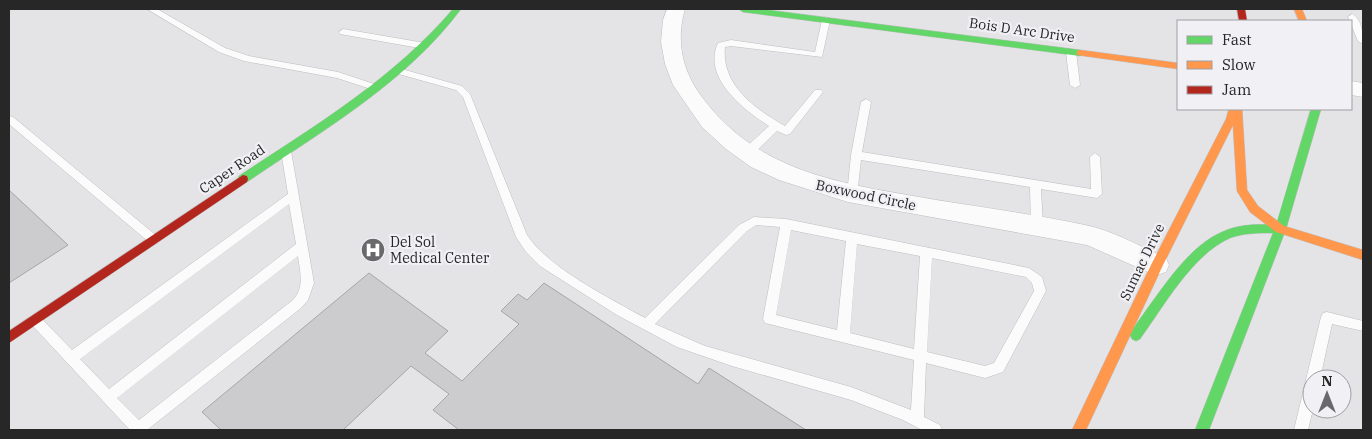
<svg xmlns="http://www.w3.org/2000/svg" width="1372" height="439" viewBox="0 0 1372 439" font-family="'IBM Plex Serif',serif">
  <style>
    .building { fill: #cccccf; stroke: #a6a6a8 }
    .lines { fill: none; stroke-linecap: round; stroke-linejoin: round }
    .lane-casing { stroke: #bebec0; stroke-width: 1 }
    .street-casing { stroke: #bebec0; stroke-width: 1 }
    .fast-casing { stroke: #bebec0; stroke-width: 1 }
    .slow-casing { stroke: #bebec0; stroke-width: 1 }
    .jam-casing { stroke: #bebec0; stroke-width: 1 }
    .lane { fill: #fbfbfb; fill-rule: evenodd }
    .street { fill: #fbfbfb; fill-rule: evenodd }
    .fast { fill: #63d668; fill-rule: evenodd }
    .slow { fill: #ff974d; fill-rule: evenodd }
    .jam { fill: #b3261e; fill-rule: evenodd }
    .labels { text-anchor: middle; stroke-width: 4.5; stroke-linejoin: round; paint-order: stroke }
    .street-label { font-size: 14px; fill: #272728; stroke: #f0f0f5 }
    .poi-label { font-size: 14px; fill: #272728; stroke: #f0f0f5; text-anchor: start }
  </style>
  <rect width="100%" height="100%" fill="#e4e4e7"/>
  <g class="building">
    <polygon points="9,190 68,245 9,283"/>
    <polygon points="369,273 448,331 425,353 462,381 519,324 501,311 518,294 527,300 544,283 698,384 709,368 806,430 459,430 433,410 449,394 411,366 343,430 221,430 202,412"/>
  </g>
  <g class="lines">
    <g class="lane-casing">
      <g id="lane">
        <polygon points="147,9 157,9 225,48 249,56 338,72 380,86 382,88 377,91 337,78 244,61 219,52"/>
        <path d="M1352 14C1362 19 1363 34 1363 44L1358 41 1348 17Z"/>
        <path d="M826 17 830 20 822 57 731 46 725 47C721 85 755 109 785 126L815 90H821L823 92 790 134 786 135 777 131 751 156H743L742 153 743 150 769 126C744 110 702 78 718 43L731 40 815 52 822 20Z"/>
        <polygon points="343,29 425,43 430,46 425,49 340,34 339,32"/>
        <polygon points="1071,49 1076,52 1080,85 1075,88 1070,85 1066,52"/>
        <path d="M398 68 462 86 470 94 527 235C549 268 609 298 645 318L739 225 754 217 786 219 1029 268 1042 277 1046 291 1003 372 985 378 926 363 924 417 940 425 942 430H922L903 420 851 400 732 366 677 347 617 315 540 266 526 252 516 237 463 97 456 90 395 73 393 71ZM756 225 780 227 763 319 765 323 914 360 911 410 851 387 705 346 655 324 747 231ZM791 230 846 241 837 330 776 315ZM857 244 920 256 914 349 850 333ZM932 258 1026 277 1032 283 1034 291 994 363 985 366 927 352Z"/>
        <polygon points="866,99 871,102 862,152 1091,189 1090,157 1095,153 1100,157 1102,194 1097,198 1041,189 1043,227 1041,230 1033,230 1031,227 1030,187 861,160 857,195 856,198 848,198 847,195 851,155 861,102"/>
        <polygon points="9,116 13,117 158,237 160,240 158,243 150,243 9,124"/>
        <path d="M286 147 291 151 314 283 308 300 301 308 147 430H130L31 324 29 320 31 316 35 315 39 316 72 350 288 194 281 151ZM289 204 296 244 109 389 80 359ZM298 256C300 273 305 286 293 300L139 420 117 398Z"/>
        <polygon points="1327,312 1363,321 1363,331 1332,324 1320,379 1312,379 1313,409 1308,430 1294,430 1321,317 1323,313"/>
      </g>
    </g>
    <g class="street-casing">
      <g id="street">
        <path d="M667 9H685C675 43 683 74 705 101 758 169 833 182 913 196 970 206 1028 213 1085 225 1114 231 1139 246 1166 258L1169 265 1166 272 1157 275 1148 272 1087 245 848 202 779 180 751 167 726 149 702 127 673 85 665 64 661 42 663 20Z"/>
        <polygon points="1351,81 1363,83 1363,97 1351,95"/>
      </g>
    </g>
    <g class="fast-casing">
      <g id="fast">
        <path d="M453 9H461C406 83 322 131 247 182H239L238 179 239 176C316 125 392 80 453 9Z"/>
        <polygon points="739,9 761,9 1080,50 1085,53 1080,56 743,12"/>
        <path d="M1311 109H1321L1286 229 1209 430H1195L1273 233C1259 233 1243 233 1230 238 1192 255 1164 306 1140 339L1136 341 1132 339 1130 335C1134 326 1141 318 1147 309 1167 282 1190 246 1222 232 1239 224 1258 224 1276 225Z"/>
      </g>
    </g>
    <g class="slow-casing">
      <g id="slow">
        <polygon points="1294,9 1302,9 1307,21 1299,21"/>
        <polygon points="1080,50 1178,63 1178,69 1077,55 1077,51"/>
        <polygon points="1229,109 1242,109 1247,190 1258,206 1284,226 1363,250 1363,260 1276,232 1250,212 1237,191 1233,125 1163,265 1086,430 1072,430 1151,265 1226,119"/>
      </g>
    </g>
    <g class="jam-casing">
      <g id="jam">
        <polygon points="1237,9 1245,9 1247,21 1239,21"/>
        <polygon points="243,175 247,176 248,179 247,182 9,343 9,331"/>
      </g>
    </g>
    <use href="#lane" class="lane"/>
    <use href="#street" class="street"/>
    <use href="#fast" class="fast"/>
    <use href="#slow" class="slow"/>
    <use href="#jam" class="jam"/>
  </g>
  <defs>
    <g id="hospital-disc" transform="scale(1.25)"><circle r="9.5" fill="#69696b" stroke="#f0f0f5"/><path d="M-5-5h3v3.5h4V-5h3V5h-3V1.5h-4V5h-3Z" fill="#fff"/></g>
  </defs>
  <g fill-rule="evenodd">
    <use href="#hospital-disc" x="373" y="250"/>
  </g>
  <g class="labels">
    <g class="street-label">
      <text transform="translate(1022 30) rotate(8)" y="5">Bois D Arc Drive</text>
      <text transform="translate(232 169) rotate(-34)" y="5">Caper Road</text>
      <text transform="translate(866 195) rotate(12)" y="5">Boxwood Circle</text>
      <text transform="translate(1142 262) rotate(-64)" y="5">Sumac Drive</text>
    </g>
    <g class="poi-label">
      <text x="390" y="247">Del Sol<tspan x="390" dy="16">Medical Center</tspan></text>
    </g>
  </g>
  <rect width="1372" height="439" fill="none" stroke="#272728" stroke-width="20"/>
  <rect x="1177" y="20" width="175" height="90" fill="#f0f0f5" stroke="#a0a0a3"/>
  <rect x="1187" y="36" width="25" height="8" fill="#63d668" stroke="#a0a0a3"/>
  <text x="1222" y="45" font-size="15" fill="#272728">Fast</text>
  <rect x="1187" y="61" width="25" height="8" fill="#ff974d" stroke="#a0a0a3"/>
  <text x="1222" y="70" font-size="15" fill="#272728">Slow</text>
  <rect x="1187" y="86" width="25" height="8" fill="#b3261e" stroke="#a0a0a3"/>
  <text x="1222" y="95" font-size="15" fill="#272728">Jam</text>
  <g transform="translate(1327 394)"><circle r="24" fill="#f0f0f5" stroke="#a0a0a3"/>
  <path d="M0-4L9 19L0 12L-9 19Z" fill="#69696b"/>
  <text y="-8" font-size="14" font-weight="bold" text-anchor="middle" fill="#272728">N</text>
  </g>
</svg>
